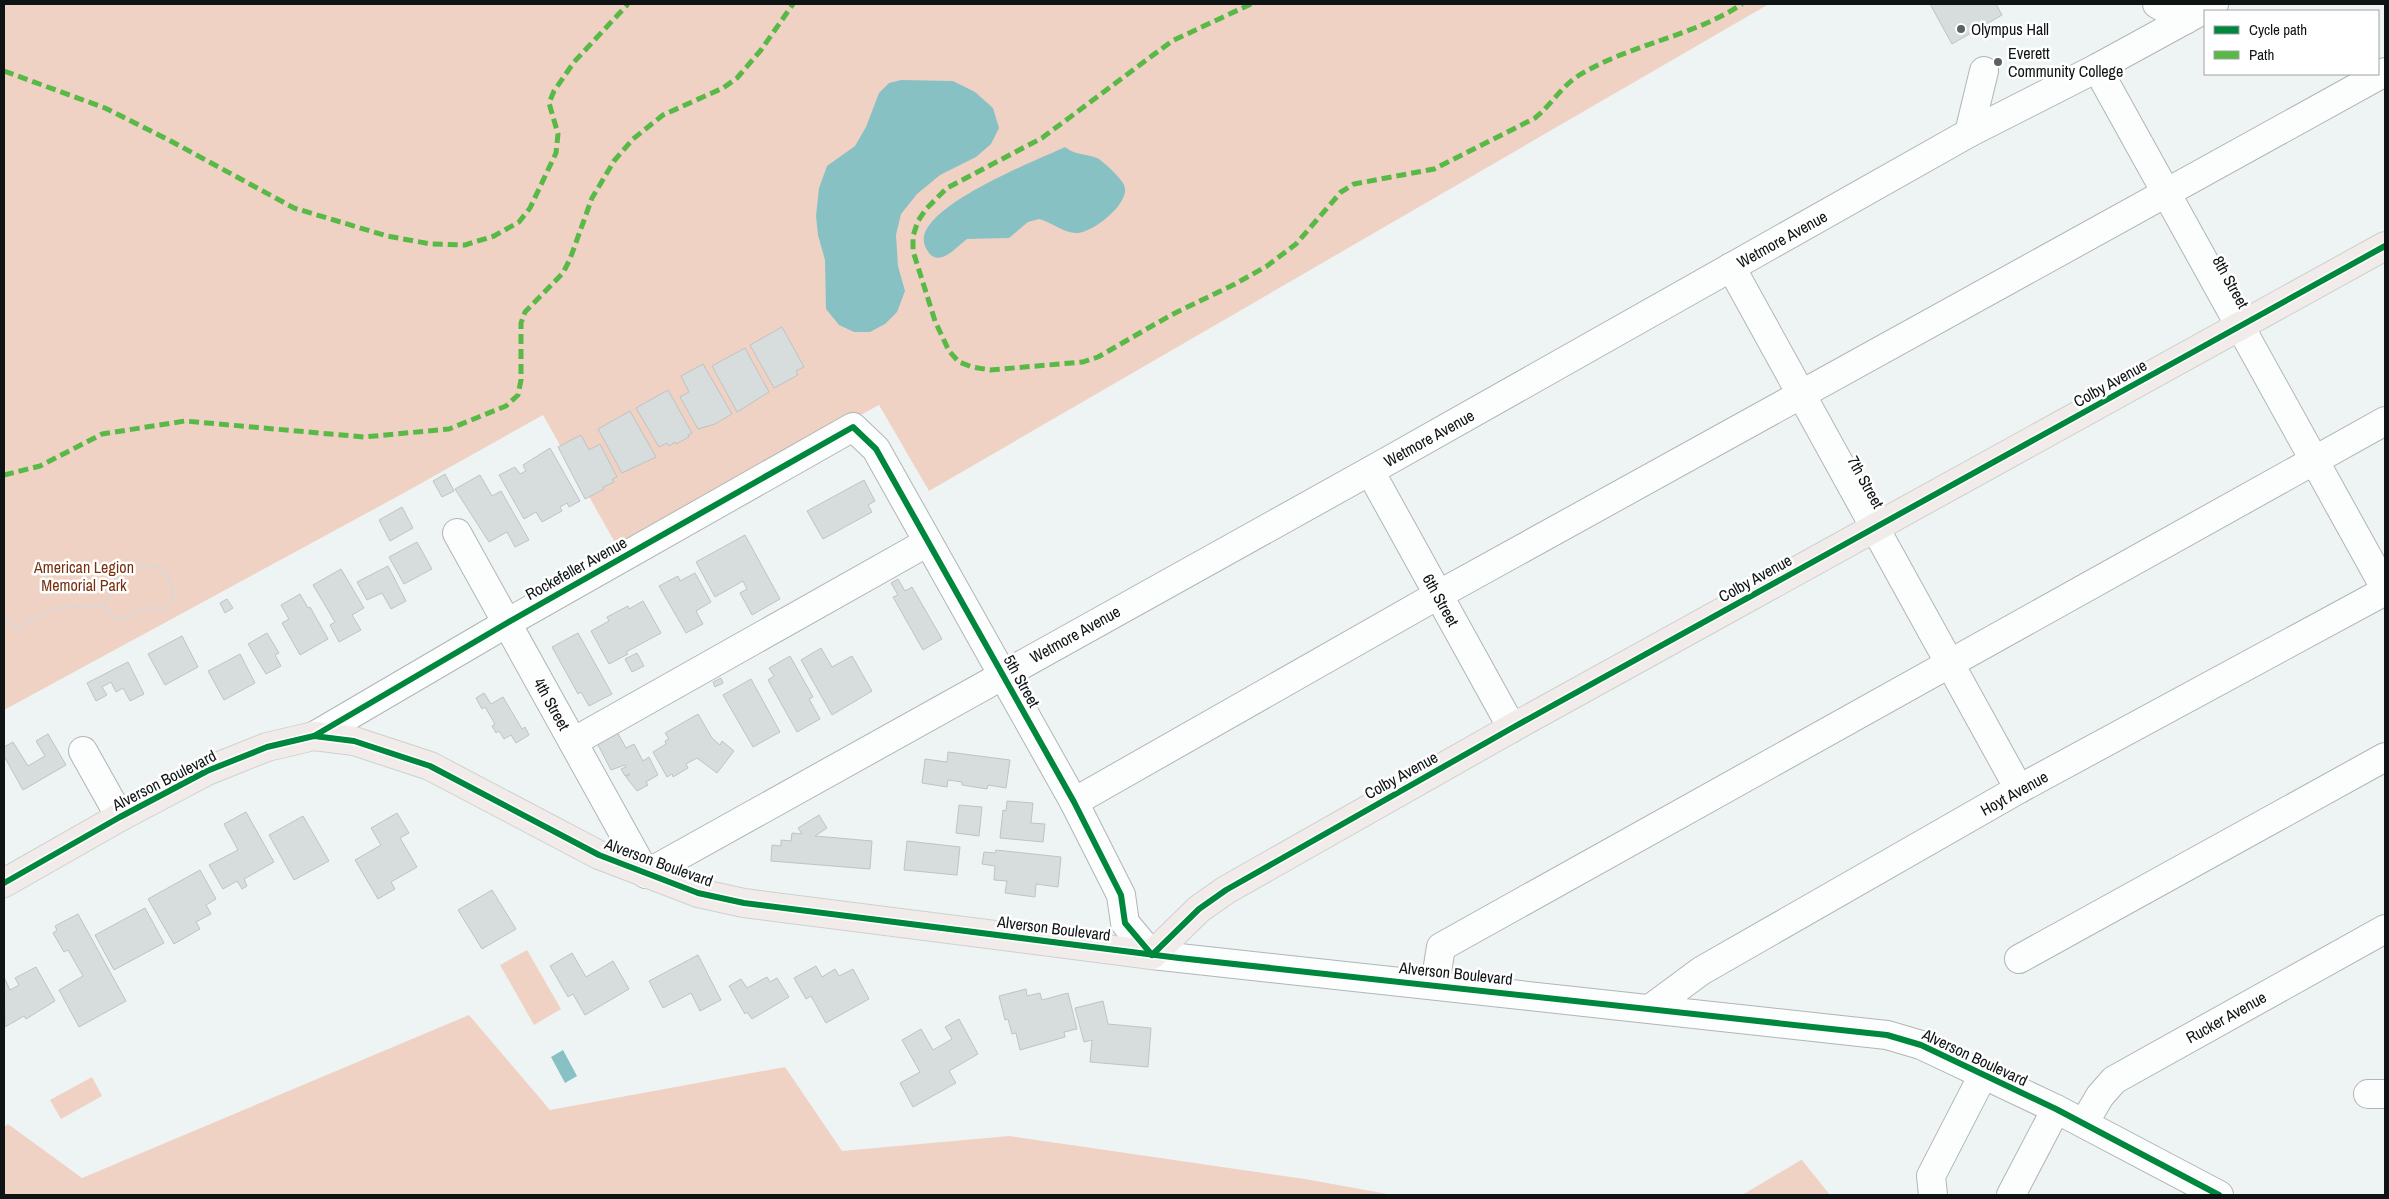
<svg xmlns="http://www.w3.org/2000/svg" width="2389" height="1199" viewBox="0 0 2389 1199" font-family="'Archivo Narrow',sans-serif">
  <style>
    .green { fill: #f0d2c5 }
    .water { fill: #87c1c4 }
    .building { fill: #d7dcdc; stroke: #bec3c3 }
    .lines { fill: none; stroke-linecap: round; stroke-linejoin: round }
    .minor-casing { stroke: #b0b5b6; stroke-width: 30 }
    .major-casing { stroke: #cdd0d0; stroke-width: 30 }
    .path { stroke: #d5d8d8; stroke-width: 3; stroke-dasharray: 2.5 2.5; stroke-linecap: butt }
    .minor { stroke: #fcfdfd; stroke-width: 28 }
    .major { stroke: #f1ecea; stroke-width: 28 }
    .quiet { stroke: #58b947; stroke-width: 5; stroke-dasharray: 10 5; stroke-linecap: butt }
    .cycleway-casing { stroke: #fff; stroke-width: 9 }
    .cycleway { stroke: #00873e; stroke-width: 6 }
    .poi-dot { fill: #5c6262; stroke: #fff; stroke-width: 2 }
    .labels { text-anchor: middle; stroke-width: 5; stroke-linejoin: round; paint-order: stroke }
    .poi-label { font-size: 16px; fill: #0e1313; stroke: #fff; text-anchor: start }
    .street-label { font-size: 16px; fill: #0e1313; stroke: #fff }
    .park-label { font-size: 16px; fill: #77300e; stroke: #fff }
  </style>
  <rect width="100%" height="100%" fill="#eef4f4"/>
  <g class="green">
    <polygon points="4,4 1769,4 929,491 879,405 618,548 543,415 402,494 4,710"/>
    <polygon points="527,950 561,1009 534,1025 500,965"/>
    <polygon points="469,1015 550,1110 785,1067 842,1151 1009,1136 1305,1179 1393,1195 4,1195 4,1127 8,1124 82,1178"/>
    <polygon points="92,1077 102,1096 61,1119 50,1100"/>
    <polygon points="1802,1160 1830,1195 1742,1195 1801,1160"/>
  </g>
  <g class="water">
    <polygon points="901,80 953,81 975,92 993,108 999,128 991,144 976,157 940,175 917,194 901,214 896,235 898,266 905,291 897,312 885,324 870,332 854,332 839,325 826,309 825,260 818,235 816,216 819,188 827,166 855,146 866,127 879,93 889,83"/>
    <path d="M1065 147C1077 156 1084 153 1097 158 1102 160 1122 179 1124 185 1132 202 1094 232 1078 233 1064 234 1052 222 1039 219L1028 222 1009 238 967 239C955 248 936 272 925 246 910 209 1038 160 1065 147Z"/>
    <polygon points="563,1050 577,1076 565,1083 551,1057"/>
  </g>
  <g class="building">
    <polygon points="1930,4 1996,4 2002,15 1952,44"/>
    <polygon points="782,327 804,367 796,371 798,375 774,388 750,345"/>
    <polygon points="745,348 769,392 737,412 712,366"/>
    <polygon points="703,364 732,414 715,424 698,429 680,397 689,392 681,376"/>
    <polygon points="668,390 692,433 688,435 689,437 676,444 675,442 669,446 667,443 659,447 636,408"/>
    <polygon points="630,411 656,457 622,473 598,429"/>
    <polygon points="581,435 589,450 600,444 617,477 612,479 614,482 603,487 604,489 585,499 558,447"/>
    <polygon points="550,448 580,501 569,507 567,503 560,507 562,511 542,522 536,512 524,519 499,475 515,467 520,474 526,471 523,465"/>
    <polygon points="445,474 454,491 442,497 433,481"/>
    <polygon points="480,475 492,496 501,491 529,540 515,547 507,532 489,542 455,489"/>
    <polygon points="864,480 875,501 868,505 872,512 823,539 807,511"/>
    <polygon points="402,507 413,528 390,541 379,520"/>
    <polygon points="745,535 780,599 752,615 740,593 747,589 743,581 715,597 696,562"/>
    <polygon points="417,542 432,569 404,584 389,557"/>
    <polygon points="388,566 406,601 391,609 382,593 367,600 357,582"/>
    <polygon points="341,569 364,608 352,615 361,630 339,642 330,625 335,622 313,585"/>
    <polygon points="695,573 711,602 696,611 703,624 686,633 659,586 678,576 680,581"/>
    <polygon points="898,579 905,591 912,587 942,639 923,650 893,597 898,595 891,583"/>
    <polygon points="300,594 308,608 310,607 328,639 300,655 282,623 289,619 281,605"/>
    <polygon points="227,599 233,608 225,613 220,603"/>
    <polygon points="643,601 661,633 626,652 628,654 609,664 591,631 609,621 607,617 628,606 629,609"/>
    <polygon points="267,633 279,653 275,655 281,666 266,674 248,644"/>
    <polygon points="578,633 612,694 589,706 581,692 578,694 552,647"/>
    <polygon points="182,636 198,667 165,685 148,654"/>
    <polygon points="821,648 832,667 852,656 872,691 832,715 801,660"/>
    <polygon points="637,653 644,666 632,672 625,659"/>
    <polygon points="240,654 255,683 224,700 208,671"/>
    <polygon points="790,656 813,697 809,699 820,719 797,732 768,680 774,676 769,668"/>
    <polygon points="128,662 144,694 130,701 123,688 116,692 111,682 102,687 107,695 96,701 87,683"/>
    <polygon points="721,678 723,683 715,687 713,682"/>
    <polygon points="751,679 780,732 753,747 723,695"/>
    <polygon points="484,693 491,704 503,697 522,729 525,727 529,735 516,743 511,735 504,739 499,731 496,733 492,726 495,724 485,707 482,709 476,698"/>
    <polygon points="698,714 712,738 720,745 722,741 734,751 717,773 697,758 686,764 688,768 673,777 672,774 667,777 653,752 666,744 665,741 669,739 665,733"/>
    <polygon points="616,730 626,748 634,744 643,761 649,757 658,775 646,782 648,785 637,791 626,777 630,774 625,776 621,769 626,767 625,765 611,770 596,741"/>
    <polygon points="48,734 66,765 23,790 4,756 4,747 13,742 28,766 45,756 36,741"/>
    <polygon points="948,752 1010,760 1006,788 988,785 987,789 962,785 962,782 948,780 947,787 922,783 925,759 947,762"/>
    <polygon points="1007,801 1033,803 1031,823 1045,824 1043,842 1000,838 1003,810 1006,811"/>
    <polygon points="959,805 982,807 979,836 956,833"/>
    <polygon points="246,812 274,862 244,879 247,886 242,889 237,881 223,889 209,865 238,850 224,824"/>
    <polygon points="397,813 409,833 400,838 417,867 391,882 395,889 378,899 355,860 381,845 371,828"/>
    <polygon points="819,815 827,828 815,836 872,841 870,869 771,861 772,845 781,846 781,840 791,841 792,833 802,834 798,828"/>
    <polygon points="303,816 329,861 294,880 269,835"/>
    <polygon points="907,841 960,847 957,875 904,870"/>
    <polygon points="996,850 1061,857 1058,887 1036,884 1035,897 1005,893 1007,881 994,880 995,866 982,864 984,852 995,853"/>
    <polygon points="200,870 216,899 206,905 211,914 196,922 200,929 174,944 148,899"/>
    <polygon points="492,890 516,929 482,949 458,910"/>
    <polygon points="145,908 164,943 114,970 95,935"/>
    <polygon points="78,914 126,1001 79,1027 59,990 83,976 68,950 64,952 53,933 57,930 55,926"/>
    <polygon points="572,953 586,977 613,961 629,989 585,1015 573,994 568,997 550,966"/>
    <polygon points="698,955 721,1000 700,1011 691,993 663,1008 649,981"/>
    <polygon points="816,966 822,977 835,969 839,976 853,969 869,999 826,1023 811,996 806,999 794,978"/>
    <polygon points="36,967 55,1001 26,1019 24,1016 5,1027 4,977 10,990 19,985 15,978"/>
    <polygon points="767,977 770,982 777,978 789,997 752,1019 747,1012 745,1014 729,986 741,979 747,988"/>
    <polygon points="1026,989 1027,996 1040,993 1042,1000 1068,993 1077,1029 1064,1032 1065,1037 1020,1050 1016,1033 1012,1034 1008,1019 1005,1020 999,996"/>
    <polygon points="1103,1001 1108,1024 1151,1028 1148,1067 1090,1062 1092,1040 1084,1042 1075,1008"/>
    <polygon points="959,1019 978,1054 949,1071 956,1083 913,1107 900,1083 920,1072 902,1040 921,1029 933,1050 952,1039 945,1027"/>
  </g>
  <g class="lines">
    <g class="minor-casing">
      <g id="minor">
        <polyline points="2157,4 2185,20"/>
        <polyline points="2097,68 2385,588"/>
        <polyline points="1969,133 1984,71"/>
        <polyline points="1731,267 2019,789"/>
        <polyline points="1370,471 1512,728"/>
        <polyline points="457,533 646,874 1370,471 1969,133 2097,68 2214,4"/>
        <polyline points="314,736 507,623 853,427 876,449 1074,802 1121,895 1125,923 1152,955 1887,1035 1921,1045 2056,1109 2219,1195"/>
        <polyline points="573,742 928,542"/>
        <polyline points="83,751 120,817"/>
        <polyline points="1074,802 1438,595 2385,72"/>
        <polyline points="2019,959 2385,757"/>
        <polyline points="1435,984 1441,947 2385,421"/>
        <polyline points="1651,1008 1701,971 2019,789 2385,591"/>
        <polyline points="2368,1094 2385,1094"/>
        <polyline points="2084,1123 2100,1096 2114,1080 2385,929"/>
        <polyline points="1933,1195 1931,1176 1983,1075"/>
        <polyline points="2011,1195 2056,1109"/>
      </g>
    </g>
    <g class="major-casing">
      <polyline id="major" points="4,883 120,817 207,771 267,747 314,736 354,741 430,766 599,855 698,893 744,903 1152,955 1199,909 1226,890 1512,728 2385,246"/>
    </g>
    <g class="path">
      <polygon points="132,564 158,567 168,576 173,591 172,601 163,609 143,608 121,620 111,616 105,605 121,572"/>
      <polyline points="4,620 18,628 43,613 58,608 105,605"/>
    </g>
    <use href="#minor" class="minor"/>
    <use href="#major" class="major"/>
    <g class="quiet">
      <path d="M1251 4 1172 41 1042 138 947 188 926 209 918 221 913 236V251L935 321 949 351 959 362 972 367 990 370 1083 362 1098 357 1171 315 1235 284 1267 266 1296 244 1341 192 1354 184 1434 169 1535 118C1551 105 1561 87 1578 76 1629 44 1693 37 1742 4"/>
      <polyline points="4,71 105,108 167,139 294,208 387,236 431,244 465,245 494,236 519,222 530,208 556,153 558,134 549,103 554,91 574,62 628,4"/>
      <polyline points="4,475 40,466 102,434 185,421 364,437 449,429 506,406 518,395 521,380 521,323 525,312 563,273 570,259 592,198 614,161 633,139 663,115 723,88 737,78 761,50 793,4"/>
    </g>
    <g class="cycleway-casing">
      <g id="cycleway">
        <polyline points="314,736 507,623 853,427 876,449 1074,802 1121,895 1125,923 1152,955"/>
        <polyline points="4,883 120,817 207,771 267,747 314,736 354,741 430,766 599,855 698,893 744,903 1179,958 1887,1035 1921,1045 2056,1109 2219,1195"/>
        <polyline points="1152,955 1199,909 1226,890 1512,728 2385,246"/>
      </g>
    </g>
    <use href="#cycleway" class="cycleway"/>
  </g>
  <g class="poi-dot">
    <circle cx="1961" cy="29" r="5"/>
    <circle cx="1998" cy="62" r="5"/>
  </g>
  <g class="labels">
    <g class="poi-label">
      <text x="1971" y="35">Olympus Hall</text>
      <text x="2008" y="59">Everett<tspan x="2008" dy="18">Community College</tspan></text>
    </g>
    <g class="street-label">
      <text transform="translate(1782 239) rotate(-29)" y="6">Wetmore Avenue</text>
      <text transform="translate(2231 282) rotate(61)" y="6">8th Street</text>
      <text transform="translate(2110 383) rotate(-29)" y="6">Colby Avenue</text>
      <text transform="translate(1429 438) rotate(-29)" y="6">Wetmore Avenue</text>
      <text transform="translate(1866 482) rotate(61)" y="6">7th Street</text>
      <text transform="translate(576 568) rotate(-29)" y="6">Rockefeller Avenue</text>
      <text transform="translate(1755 578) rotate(-29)" y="6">Colby Avenue</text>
      <text transform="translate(1441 600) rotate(61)" y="6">6th Street</text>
      <text transform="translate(1075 634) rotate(-29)" y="6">Wetmore Avenue</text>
      <text transform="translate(1022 681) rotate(61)" y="6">5th Street</text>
      <text transform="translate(552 704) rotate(61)" y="6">4th Street</text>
      <text transform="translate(1401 775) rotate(-29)" y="6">Colby Avenue</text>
      <text transform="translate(164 780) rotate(-27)" y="6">Alverson Boulevard</text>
      <text transform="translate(2014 793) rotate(-29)" y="6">Hoyt Avenue</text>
      <text transform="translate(659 862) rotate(20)" y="6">Alverson Boulevard</text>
      <text transform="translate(1054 928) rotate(7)" y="6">Alverson Boulevard</text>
      <text transform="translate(1456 973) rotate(6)" y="6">Alverson Boulevard</text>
      <text transform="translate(2226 1017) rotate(-29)" y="6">Rucker Avenue</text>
      <text transform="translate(1975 1057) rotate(25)" y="6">Alverson Boulevard</text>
    </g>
    <g class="park-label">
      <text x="84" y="573">American Legion<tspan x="84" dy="18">Memorial Park</tspan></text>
    </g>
  </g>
  <rect width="2389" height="1199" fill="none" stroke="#0e1313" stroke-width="10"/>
  <rect x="2204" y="10" width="175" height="65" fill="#ffffff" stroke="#9fa1a1"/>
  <rect x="2214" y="26" width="25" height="8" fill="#00873e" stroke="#9fa1a1"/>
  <text x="2249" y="35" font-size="15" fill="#0e1313">Cycle path</text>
  <rect x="2214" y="51" width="25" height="8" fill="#58b947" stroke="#9fa1a1"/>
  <text x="2249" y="60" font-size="15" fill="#0e1313">Path</text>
</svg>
